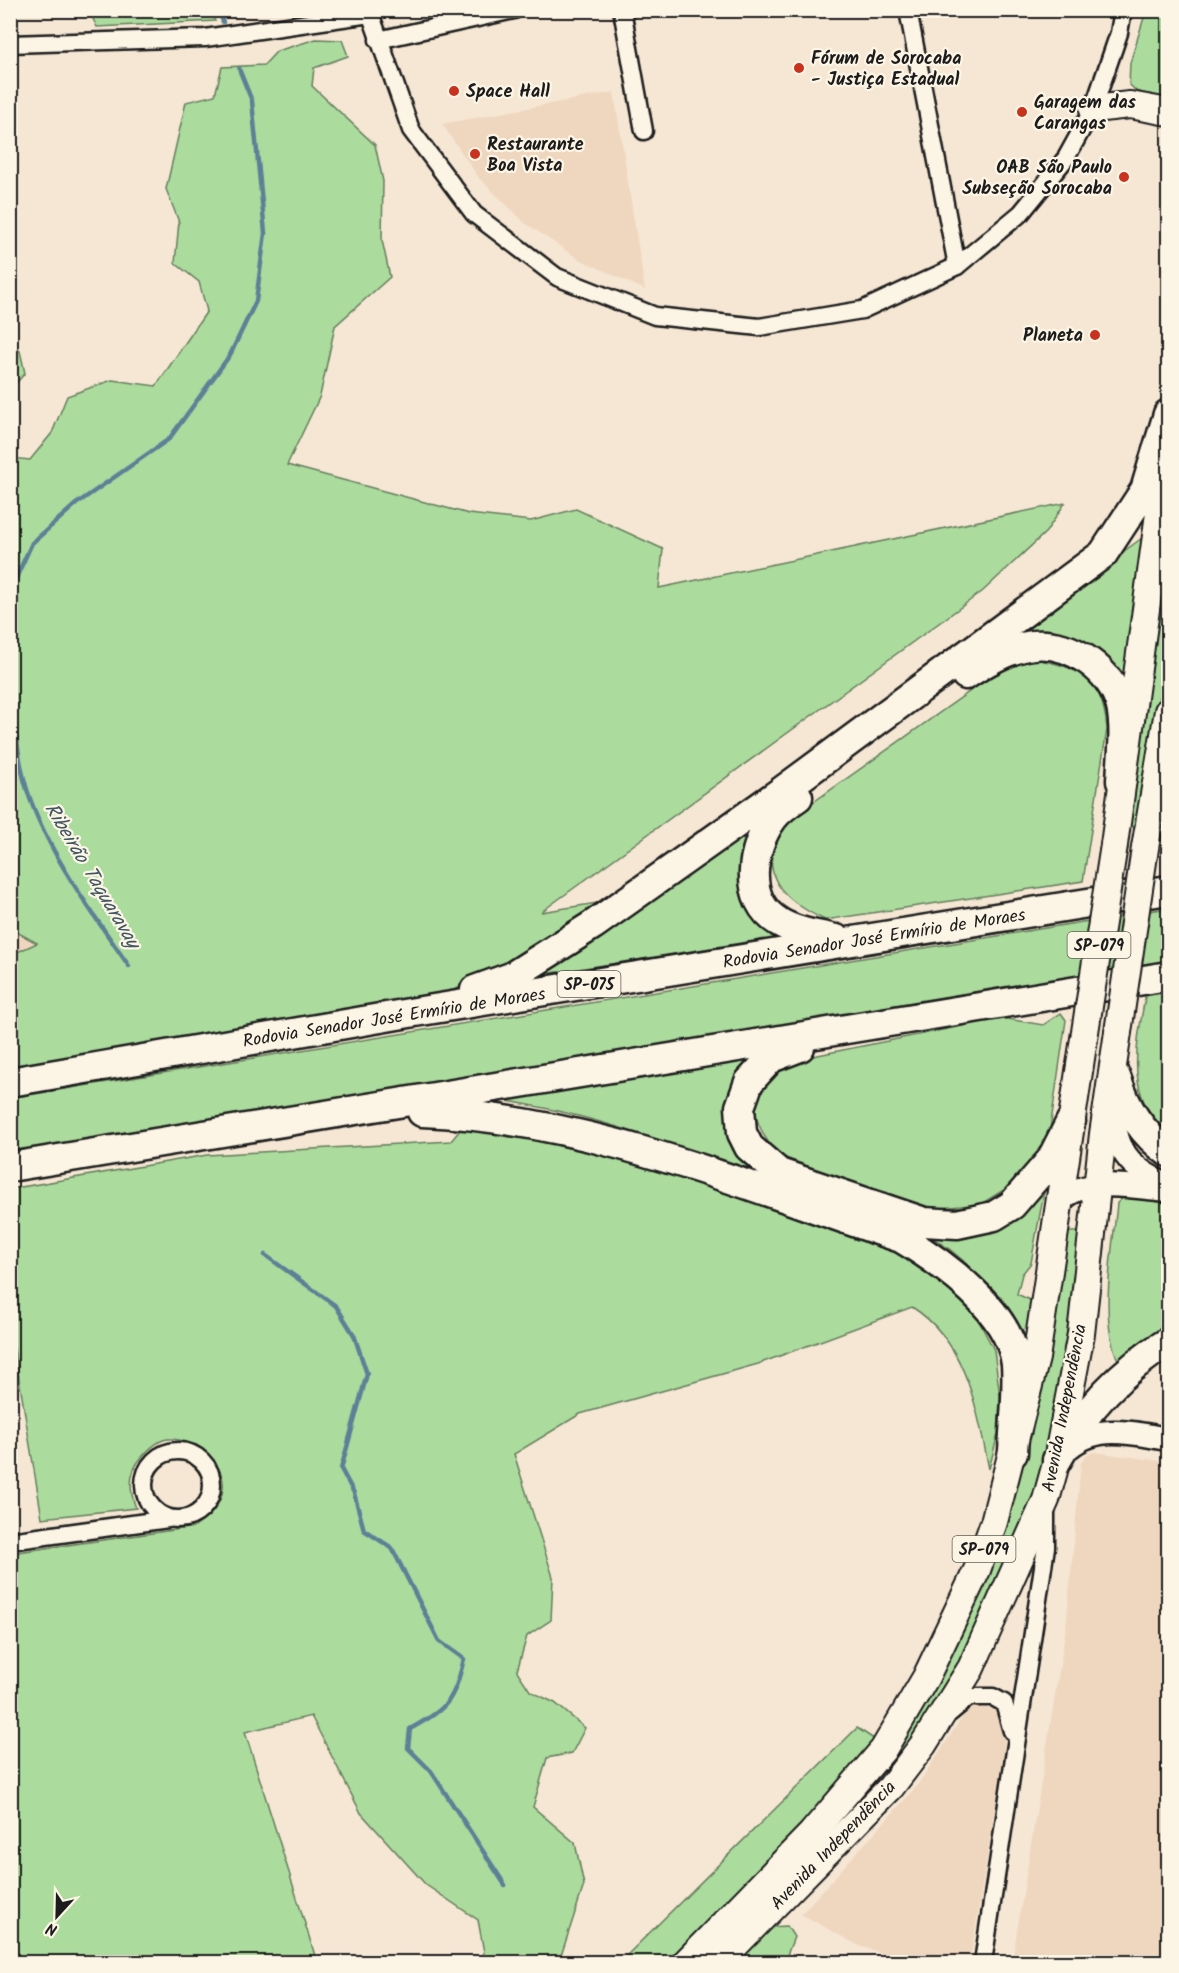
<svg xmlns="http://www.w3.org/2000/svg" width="1179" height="1973" viewBox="0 0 1179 1973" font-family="Kalam,sans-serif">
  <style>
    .built { fill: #efd7bf }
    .green { fill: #abdc9d; stroke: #647c5c; stroke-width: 1.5 }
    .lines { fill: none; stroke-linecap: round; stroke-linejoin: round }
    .stream { stroke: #5c8196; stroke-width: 4.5 }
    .minor-casing { stroke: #1c1c1c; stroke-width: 21 }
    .secondary-casing { stroke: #1c1c1c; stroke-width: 27 }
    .primary-casing { stroke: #1c1c1c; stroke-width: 30 }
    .motorway-casing { stroke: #1c1c1c; stroke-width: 33 }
    .minor { stroke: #fcf5e5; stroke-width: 16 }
    .secondary { stroke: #fcf5e5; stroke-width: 22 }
    .primary { stroke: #fcf5e5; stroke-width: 26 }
    .motorway { stroke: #fcf5e5; stroke-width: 28 }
    .primary-bridge-casing { stroke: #1c1c1c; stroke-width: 30; stroke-linecap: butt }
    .primary-bridge { stroke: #fcf5e5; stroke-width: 26 }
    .poi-dot { fill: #c8321e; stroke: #fcf5e5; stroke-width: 2 }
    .labels { text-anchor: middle; stroke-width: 4.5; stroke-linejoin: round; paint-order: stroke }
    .shield { fill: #fcf5e5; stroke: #5f5d58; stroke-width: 1.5 }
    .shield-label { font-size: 16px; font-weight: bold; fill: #1c1c1c }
    .poi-label { font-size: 18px; font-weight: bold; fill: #1c1c1c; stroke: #fcf5e5; text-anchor: start }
    .street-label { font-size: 18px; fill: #1c1c1c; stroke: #fcf5e5 }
    .water-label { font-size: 20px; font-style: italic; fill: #415763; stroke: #fcf5e5 }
  </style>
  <rect width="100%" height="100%" fill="#f6e7d4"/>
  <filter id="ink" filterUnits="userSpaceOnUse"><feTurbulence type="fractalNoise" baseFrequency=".0167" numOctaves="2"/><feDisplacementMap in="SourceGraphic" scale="12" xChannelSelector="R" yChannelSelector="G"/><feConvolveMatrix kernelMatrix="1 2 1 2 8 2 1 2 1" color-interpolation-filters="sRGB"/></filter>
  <g filter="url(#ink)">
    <g class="built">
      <polygon points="614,92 623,149 645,290 577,258 525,223 479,178 442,124"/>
      <polygon points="11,929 37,943 11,955"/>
      <polygon points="1094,1452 1168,1462 1168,1962 1012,1962 1066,1627 1081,1462 1086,1455"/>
      <polygon points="978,1707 993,1709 1005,1725 1004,1753 970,1962 913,1962 859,1946 801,1914 916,1787 967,1710"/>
    </g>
    <g class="green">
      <polygon points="89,11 211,11 215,21 97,27"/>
      <polygon points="1146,11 1168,11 1168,98 1137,92 1129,84 1130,63"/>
      <path d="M316 39 342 40 348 56 314 68 312 86 375 145 383 181 382 240 390 277 335 326 320 396 287 465 469 514 531 521 576 509 663 549 659 588 1065 503 1046 532 983 591 541 912 616 900C557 935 497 981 429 997L11 1067V955L37 943 11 929V458L30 460 52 433 67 396 112 380 156 386 207 311 199 282 175 263 179 222 166 189 186 102 215 95 222 67 264 65 277 51Z"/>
      <polygon points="11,346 20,351 25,373 11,389"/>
      <polygon points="1168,525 1168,637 1142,825 1125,828"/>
      <polygon points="1149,533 1130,699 1094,654 974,660"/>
      <path d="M1023 657C1073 666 1102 671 1107 729L1083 881 825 920C780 899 757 874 781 825L993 675Z"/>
      <polygon points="778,801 749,851 792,937 544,974 543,970"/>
      <polygon points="1168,908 1168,964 11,1155 10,1098"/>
      <path d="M1168 989V1135C1124 1095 1136 1046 1146 993Z"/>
      <polygon points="1061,1013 1066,1020 1050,1129 1034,1162 1007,1188 981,1204 920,1210 776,1154 763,1134 754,1113 763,1083 781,1067 813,1056 1002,1018 1043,1025"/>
      <path d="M756 1057 733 1105 786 1184C692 1152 598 1114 499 1100Z"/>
      <path d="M465 1124 607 1150 889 1248 937 1281 974 1312 994 1350 1000 1397 998 1434 989 1469C977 1410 967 1342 912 1307L758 1364 580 1414 514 1454 553 1577 551 1620 527 1636 517 1671 530 1691 555 1703 585 1728 572 1753 547 1758 533 1807 575 1843 584 1885 559 1962H479L484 1952 478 1920 426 1885 361 1813 311 1716 245 1732 317 1962H13L10 1944 11 1553 195 1527C226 1505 236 1477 202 1450 194 1444 178 1438 168 1439 158 1440 148 1450 142 1457 128 1472 129 1490 136 1508L42 1518 11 1330 10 1189 207 1155 451 1141Z"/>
      <path d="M1046 1181 1031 1263 1022 1274 1017 1294 1030 1300 1028 1328 1018 1331C993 1289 964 1253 920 1231L951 1229Z"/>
      <path d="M1125 1196 1168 1202V1329L1119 1362C1098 1321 1113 1249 1117 1203Z"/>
      <polygon points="1066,1232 1083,1232 1048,1447 1026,1523 958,1674 897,1765 711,1962 699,1962 781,1880 973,1608 1008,1520 1032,1433 1047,1360"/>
      <polygon points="857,1728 874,1739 874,1746 815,1814 671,1962 620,1962"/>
      <polygon points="787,1926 794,1937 787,1955 780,1962 735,1962 769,1927"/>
    </g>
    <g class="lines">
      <g class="stream">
        <polyline points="219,10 223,22"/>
        <polyline points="10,591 32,543 76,504 169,439 230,355 256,301 265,233 252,101 239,69"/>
        <path d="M10 692C14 720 17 751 24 779 40 842 92 913 129 966"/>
        <path d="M265 1255 336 1306 354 1335 367 1374 341 1469 354 1493 364 1530 392 1548 439 1641 464 1659C453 1702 449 1707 410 1729L408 1748 431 1771 505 1885"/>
      </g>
      <g class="minor-casing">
        <g id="minor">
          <polyline points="369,10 411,130 474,214 557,277 655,316 759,327 862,310 957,266 1021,213 1066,158 1093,109 1119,33 1123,10"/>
          <polyline points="622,10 644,131"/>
          <polyline points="908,10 957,266"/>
          <polyline points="378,40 514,10"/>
          <polyline points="10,44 205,38 370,14"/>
          <circle cx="178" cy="1485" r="34"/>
          <polyline points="10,1541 168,1519"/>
          <polyline points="950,1713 969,1697 993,1697 1004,1703 1012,1731"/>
          <polyline points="983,1962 1046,1547 1046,1510"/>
        </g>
      </g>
      <g class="secondary-casing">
        <g id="secondary">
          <path d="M1115 1105C1111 1147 1130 1170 1168 1185"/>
          <path d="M1060 1203C1078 1175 1139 1188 1167 1190"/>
          <path d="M1064 1452C1094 1422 1131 1433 1168 1439"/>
        </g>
      </g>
      <g class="primary-casing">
        <g id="primary">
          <polyline points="1093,109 1130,105 1168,112"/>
          <polyline points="1114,845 1168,447"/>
          <polyline points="1145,848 1168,711"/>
          <polyline points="686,1962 811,1834 883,1750 926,1677 977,1570 994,1522 1036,1358 1083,1045"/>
          <polyline points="719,1962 891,1787 923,1745 971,1668 1046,1500 1057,1460 1081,1334 1103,1134 1118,1032"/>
        </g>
      </g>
      <g class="motorway-casing">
        <g id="motorway">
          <path d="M966 675C985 662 1009 648 1033 645 1071 641 1112 670 1121 707 1126 730 1122 757 1121 781"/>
          <path d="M798 797C789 803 779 810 773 818 751 848 742 900 779 922 795 932 817 935 836 939"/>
          <polyline points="475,990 511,977 593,925 782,791 1103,554 1145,490 1168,414"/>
          <polyline points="800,1047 771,1058 749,1082 740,1107 742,1133 749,1147 779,1173 924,1222 957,1224 994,1216 1012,1205 1051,1160 1071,1121"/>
          <path d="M1116 1077C1126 1108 1141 1133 1168 1152"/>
          <polyline points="10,1082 415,1012 1168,890"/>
          <path d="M422 1112C588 1118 745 1186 901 1238 943 1263 1010 1311 1016 1364 1018 1393 1014 1424 1013 1453"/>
          <polyline points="10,1167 1168,976"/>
          <path d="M1057 1460C1084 1411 1120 1371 1168 1342"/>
        </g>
      </g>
      <use href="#minor" class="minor"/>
      <use href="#secondary" class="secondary"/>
      <use href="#primary" class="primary"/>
      <use href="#motorway" class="motorway"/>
      <g class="primary-bridge-casing">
        <g id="primary-bridge">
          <polyline points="1118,1032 1145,848"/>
          <polyline points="1083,1045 1114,845"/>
        </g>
      </g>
      <use href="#primary-bridge" class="primary-bridge"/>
    </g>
  </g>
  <g class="poi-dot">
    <circle cx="799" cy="68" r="6"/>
    <circle cx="454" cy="91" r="6"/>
    <circle cx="1022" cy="112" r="6"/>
    <circle cx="475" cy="154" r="6"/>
    <circle cx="1124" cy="177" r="6"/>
    <circle cx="1095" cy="335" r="6"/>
  </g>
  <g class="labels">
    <g class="shield">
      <rect x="1067.5" y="932" width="63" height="26" rx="4.5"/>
      <rect x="557.5" y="971" width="63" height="26" rx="4.5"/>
      <rect x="952.5" y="1536" width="63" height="26" rx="4.5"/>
    </g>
    <g class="shield-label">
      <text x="1099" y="951">SP-079</text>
      <text x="589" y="990">SP-075</text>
      <text x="984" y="1555">SP-079</text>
    </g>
    <g class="poi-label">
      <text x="811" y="64">Fórum de Sorocaba<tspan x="811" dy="21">- Justiça Estadual</tspan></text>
      <text x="466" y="97">Space Hall</text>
      <text x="1034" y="108">Garagem das<tspan x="1034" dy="21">Carangas</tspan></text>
      <text x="487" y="150">Restaurante<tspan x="487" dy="21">Boa Vista</tspan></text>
      <text x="1112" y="173" text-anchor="end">OAB São Paulo<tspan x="1112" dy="21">Subseção Sorocaba</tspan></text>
      <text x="1083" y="341" text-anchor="end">Planeta</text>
    </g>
    <g class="street-label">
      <text transform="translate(874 938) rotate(-9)" y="6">Rodovia Senador José Ermírio de Moraes</text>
      <text transform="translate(394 1017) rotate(-9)" y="6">Rodovia Senador José Ermírio de Moraes</text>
      <text transform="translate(1064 1408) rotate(-79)" y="6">Avenida Independência</text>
      <text transform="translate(833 1845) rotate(-46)" y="6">Avenida Independência</text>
    </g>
    <g class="water-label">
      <text transform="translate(93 875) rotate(59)" y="7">Ribeirão Taquaravay</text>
    </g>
  </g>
  <rect width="1179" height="1973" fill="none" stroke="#fcf5e5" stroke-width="36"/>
  <rect x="18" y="18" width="1143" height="1937" fill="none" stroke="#1c1c1c" stroke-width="2" filter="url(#ink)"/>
  <g transform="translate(57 1916) rotate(202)" stroke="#fcf5e5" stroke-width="4.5" paint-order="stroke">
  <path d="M0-4.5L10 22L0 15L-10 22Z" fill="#1c1c1c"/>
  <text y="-9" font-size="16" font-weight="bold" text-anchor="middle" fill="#1c1c1c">N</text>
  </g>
</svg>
